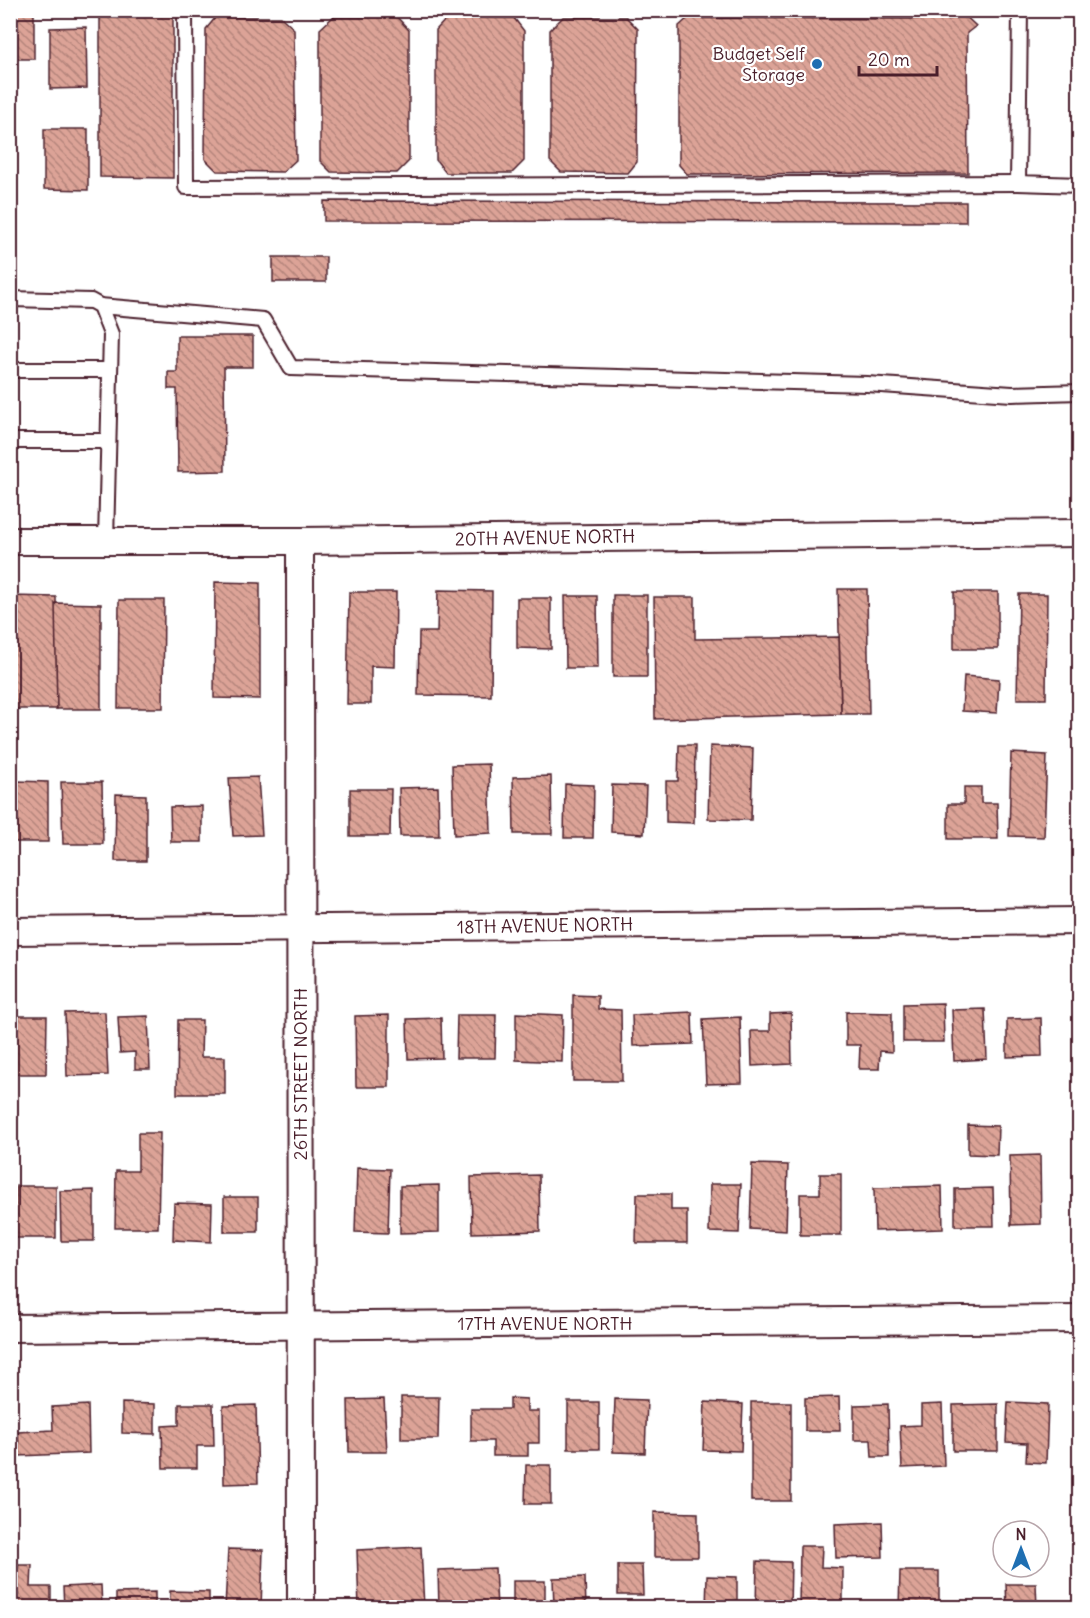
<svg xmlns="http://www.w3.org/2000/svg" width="1090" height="1618" viewBox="0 0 1090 1618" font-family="Delius,sans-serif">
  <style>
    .building { fill: url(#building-back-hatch); stroke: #4a1f2b; stroke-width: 1.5 }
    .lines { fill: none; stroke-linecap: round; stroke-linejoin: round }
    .lane-casing { stroke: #4a1f2b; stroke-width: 18 }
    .street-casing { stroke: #4a1f2b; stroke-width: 30 }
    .lane { stroke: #fff; stroke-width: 14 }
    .street { stroke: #fff; stroke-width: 26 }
    .poi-dot { fill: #1f6fb2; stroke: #fff; stroke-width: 2 }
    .labels { text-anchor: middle; stroke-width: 4.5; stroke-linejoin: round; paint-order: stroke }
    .poi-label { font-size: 18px; fill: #4a1f2b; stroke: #fff; text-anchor: end }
    .street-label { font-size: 18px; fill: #4a1f2b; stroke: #fff }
  </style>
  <defs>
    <pattern id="building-back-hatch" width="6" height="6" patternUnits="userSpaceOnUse" patternTransform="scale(1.5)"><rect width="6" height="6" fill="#dca397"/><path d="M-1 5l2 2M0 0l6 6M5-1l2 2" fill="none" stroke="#b4847b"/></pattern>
  </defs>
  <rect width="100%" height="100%" fill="#fff"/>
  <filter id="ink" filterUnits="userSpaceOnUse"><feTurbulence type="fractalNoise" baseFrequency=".0167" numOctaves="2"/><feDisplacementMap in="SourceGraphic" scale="12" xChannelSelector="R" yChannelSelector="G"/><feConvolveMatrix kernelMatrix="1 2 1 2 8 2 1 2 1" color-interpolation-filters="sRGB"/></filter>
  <g filter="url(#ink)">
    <g class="building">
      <rect x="10" y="10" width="24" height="49"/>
      <polygon points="100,10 173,10 173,178 100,177"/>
      <polygon points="960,11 976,26 967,33 968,173 687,174 679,165 679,26 688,18 951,19"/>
      <polygon points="216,17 281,17 294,29 296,160 283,172 217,171 205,159 206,29"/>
      <polygon points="333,17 397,17 409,30 409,161 397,173 331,172 320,161 320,29"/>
      <polygon points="448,17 514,18 524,31 524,161 512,173 446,173 436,160 436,30"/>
      <polygon points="563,17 626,17 638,29 637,162 628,173 561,172 550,161 550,30"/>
      <polygon points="86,27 87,88 50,89 50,28"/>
      <polygon points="44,129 88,129 88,190 44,189"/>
      <polygon points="324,201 966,202 966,222 324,221"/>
      <rect x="273" y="257" width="53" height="25"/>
      <polygon points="177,336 253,336 253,367 224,367 225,471 178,472 177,389 168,389 168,372 177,372"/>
      <polygon points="215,582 260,583 260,699 214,698"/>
      <polygon points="838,589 867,589 869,714 841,714"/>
      <polygon points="438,590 492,591 491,696 418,695 419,632 437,632"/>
      <polygon points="349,592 396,592 395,667 371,666 371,704 347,704"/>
      <rect x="954" y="592" width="44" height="57"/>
      <polygon points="1019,594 1047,594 1046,699 1017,699"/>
      <rect x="613" y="595" width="34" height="82"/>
      <polygon points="10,596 56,597 57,709 10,709"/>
      <polygon points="565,596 597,596 598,668 566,668"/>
      <polygon points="654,597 695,597 695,639 839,637 841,714 655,719"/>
      <polygon points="517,598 551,598 551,649 517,648"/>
      <polygon points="119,600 164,600 163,708 118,708"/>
      <polygon points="55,603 101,604 101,709 57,709"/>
      <polygon points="964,676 999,679 997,713 962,711"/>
      <polygon points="679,745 695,745 694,823 666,822 666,781 678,781"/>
      <polygon points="710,746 753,748 751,820 708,819"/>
      <polygon points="1011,753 1047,755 1044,837 1009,836"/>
      <polygon points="489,764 491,833 454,835 452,765"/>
      <polygon points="551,776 552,834 514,834 513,777"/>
      <polygon points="258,777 262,835 233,836 229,778"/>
      <polygon points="16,781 48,782 48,842 15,842"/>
      <polygon points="61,782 102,782 103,844 63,844"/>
      <polygon points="565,784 594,785 593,838 564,838"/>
      <polygon points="612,785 646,786 644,834 611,832"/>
      <polygon points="438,787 439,836 400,836 399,788"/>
      <polygon points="964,787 981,787 981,803 997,803 998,839 948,839 948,804 964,804"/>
      <polygon points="350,789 391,789 390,836 350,836"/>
      <polygon points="116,794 146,795 146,861 115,861"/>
      <polygon points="202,806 202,842 171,842 170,807"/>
      <polygon points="573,995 598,996 598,1009 621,1010 622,1081 573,1081"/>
      <polygon points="943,1003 944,1042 903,1042 903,1004"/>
      <polygon points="985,1009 987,1059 954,1061 952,1010"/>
      <polygon points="105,1012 108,1075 67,1076 65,1013"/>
      <polygon points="692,1012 693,1044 633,1046 632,1015"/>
      <polygon points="846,1012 892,1013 892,1052 880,1051 879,1069 859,1069 860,1045 846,1045"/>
      <polygon points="516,1013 563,1015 562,1062 516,1060"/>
      <polygon points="791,1013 792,1064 752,1066 751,1031 770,1031 770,1014"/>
      <polygon points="389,1015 389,1087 356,1087 355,1016"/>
      <polygon points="457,1015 496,1015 495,1058 456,1058"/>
      <polygon points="15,1016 47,1016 46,1074 15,1074"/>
      <polygon points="148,1016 150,1069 135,1069 135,1052 120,1053 118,1017"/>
      <polygon points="740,1017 742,1083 706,1084 703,1019"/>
      <polygon points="441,1018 442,1058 408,1059 407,1019"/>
      <polygon points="1041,1018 1042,1056 1007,1057 1007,1019"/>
      <polygon points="178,1020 202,1020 201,1057 225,1057 225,1094 177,1094"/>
      <polygon points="968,1125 998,1126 997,1155 968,1154"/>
      <polygon points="138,1133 160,1133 158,1228 115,1228 116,1171 138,1171"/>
      <polygon points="1040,1155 1041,1224 1011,1225 1010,1156"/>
      <polygon points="752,1164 788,1165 786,1231 750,1229"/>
      <polygon points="357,1168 390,1169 388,1233 355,1232"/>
      <polygon points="820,1174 841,1174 841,1235 800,1235 800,1194 820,1194"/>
      <polygon points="539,1175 540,1231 472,1233 471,1177"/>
      <polygon points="710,1184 741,1184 739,1233 709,1232"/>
      <polygon points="439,1185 439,1232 400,1233 400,1186"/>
      <polygon points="16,1186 56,1186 56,1238 15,1238"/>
      <polygon points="942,1186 943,1229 875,1231 874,1188"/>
      <polygon points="993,1188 994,1226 955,1226 955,1189"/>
      <polygon points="94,1190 94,1241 61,1241 60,1191"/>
      <polygon points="637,1194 671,1194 671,1210 687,1210 687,1243 636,1243"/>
      <rect x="224" y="1197" width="34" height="35"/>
      <polygon points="174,1203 212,1204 211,1242 173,1240"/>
      <polygon points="401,1397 439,1397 438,1439 401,1439"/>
      <polygon points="839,1397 840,1431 805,1431 805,1398"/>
      <polygon points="510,1398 527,1399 527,1411 539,1411 539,1443 528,1443 528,1456 493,1456 493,1441 471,1441 471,1409 510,1409"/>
      <polygon points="384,1399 387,1452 349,1452 348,1400"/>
      <polygon points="615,1399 647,1400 645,1453 613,1452"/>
      <rect x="568" y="1402" width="31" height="47"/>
      <polygon points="705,1402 743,1404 741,1451 703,1450"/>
      <rect x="751" y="1402" width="40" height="99"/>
      <polygon points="1008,1402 1048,1404 1046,1463 1026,1462 1027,1443 1006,1442"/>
      <polygon points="122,1403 155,1404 155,1434 122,1433"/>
      <polygon points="179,1404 213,1404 214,1446 197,1446 197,1468 163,1468 162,1426 179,1425"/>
      <polygon points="888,1404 889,1457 872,1457 871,1440 854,1440 854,1405"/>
      <polygon points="942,1404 944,1466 902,1468 900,1426 921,1425 921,1405"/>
      <polygon points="998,1404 998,1451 953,1451 953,1405"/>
      <polygon points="88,1405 89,1453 19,1456 18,1432 53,1430 52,1407"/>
      <polygon points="256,1405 258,1483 224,1484 223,1406"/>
      <polygon points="526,1465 551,1465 551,1504 525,1504"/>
      <polygon points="654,1512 698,1513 698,1557 654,1557"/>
      <polygon points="882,1522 883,1557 836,1558 835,1524"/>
      <polygon points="800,1546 822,1546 821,1567 843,1568 843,1608 799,1608"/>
      <polygon points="421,1547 424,1608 359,1608 357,1550"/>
      <polygon points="228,1549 263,1550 261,1608 225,1608"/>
      <polygon points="757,1561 791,1562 790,1608 756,1608"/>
      <polygon points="10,1565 32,1565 31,1587 51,1587 51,1608 10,1608"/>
      <polygon points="618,1565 642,1565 643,1595 618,1595"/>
      <polygon points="495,1568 497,1608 439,1608 438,1570"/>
      <polygon points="900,1571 939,1571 939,1608 899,1608"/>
      <polygon points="707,1576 737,1577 737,1608 706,1608"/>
      <polygon points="585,1577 586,1608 554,1608 553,1578"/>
      <rect x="513" y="1581" width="32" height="27"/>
      <polygon points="1006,1584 1036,1584 1037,1608 1007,1608"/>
      <polygon points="101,1585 102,1608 64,1608 63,1587"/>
      <polygon points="170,1591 209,1592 209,1608 170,1608"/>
      <polygon points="155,1592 155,1608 116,1608 116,1593"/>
    </g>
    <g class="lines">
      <g class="lane-casing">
        <g id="lane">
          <polyline points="185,10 186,187 1018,183"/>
          <polyline points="1020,10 1018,183 1080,185"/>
          <polyline points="10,299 91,301 100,306 111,334 106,541"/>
          <polyline points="100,306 263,320 291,368 867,384 1012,394 1080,392"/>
          <polyline points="10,370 110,370"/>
          <polyline points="10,441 108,441"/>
        </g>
      </g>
      <g class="street-casing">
        <g id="street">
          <polyline points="10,541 300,541 1080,533"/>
          <polyline points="300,541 301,1608"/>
          <polyline points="10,931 1080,921"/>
          <polyline points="10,1328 1080,1319"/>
        </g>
      </g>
      <use href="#lane" class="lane"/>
      <use href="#street" class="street"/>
    </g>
  </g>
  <circle class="poi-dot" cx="817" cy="64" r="6"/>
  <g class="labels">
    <g class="poi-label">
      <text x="805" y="60">Budget Self<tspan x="805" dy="21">Storage</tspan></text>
    </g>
    <g class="street-label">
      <text transform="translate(545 538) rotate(-1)" y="6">20TH AVENUE NORTH</text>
      <text transform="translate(545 926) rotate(-1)" y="6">18TH AVENUE NORTH</text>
      <text transform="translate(301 1074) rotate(-90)" y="6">26TH STREET NORTH</text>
      <text x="545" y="1330">17TH AVENUE NORTH</text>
    </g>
  </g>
  <rect width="1090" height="1618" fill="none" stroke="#fff" stroke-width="36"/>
  <rect x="18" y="18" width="1054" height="1582" fill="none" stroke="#4a1f2b" stroke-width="2" filter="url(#ink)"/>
  <g transform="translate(1021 1549)"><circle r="28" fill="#ffffff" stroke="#b7a5aa" stroke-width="1.5"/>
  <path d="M0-4.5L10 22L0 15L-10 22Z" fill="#1f6fb2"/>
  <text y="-9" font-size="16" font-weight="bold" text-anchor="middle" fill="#4a1f2b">N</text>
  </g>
  <path d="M859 66v9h78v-9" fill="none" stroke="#4a1f2b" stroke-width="3"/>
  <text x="868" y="66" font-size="18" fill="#4a1f2b" stroke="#ffffff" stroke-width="4.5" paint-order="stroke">20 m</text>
</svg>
